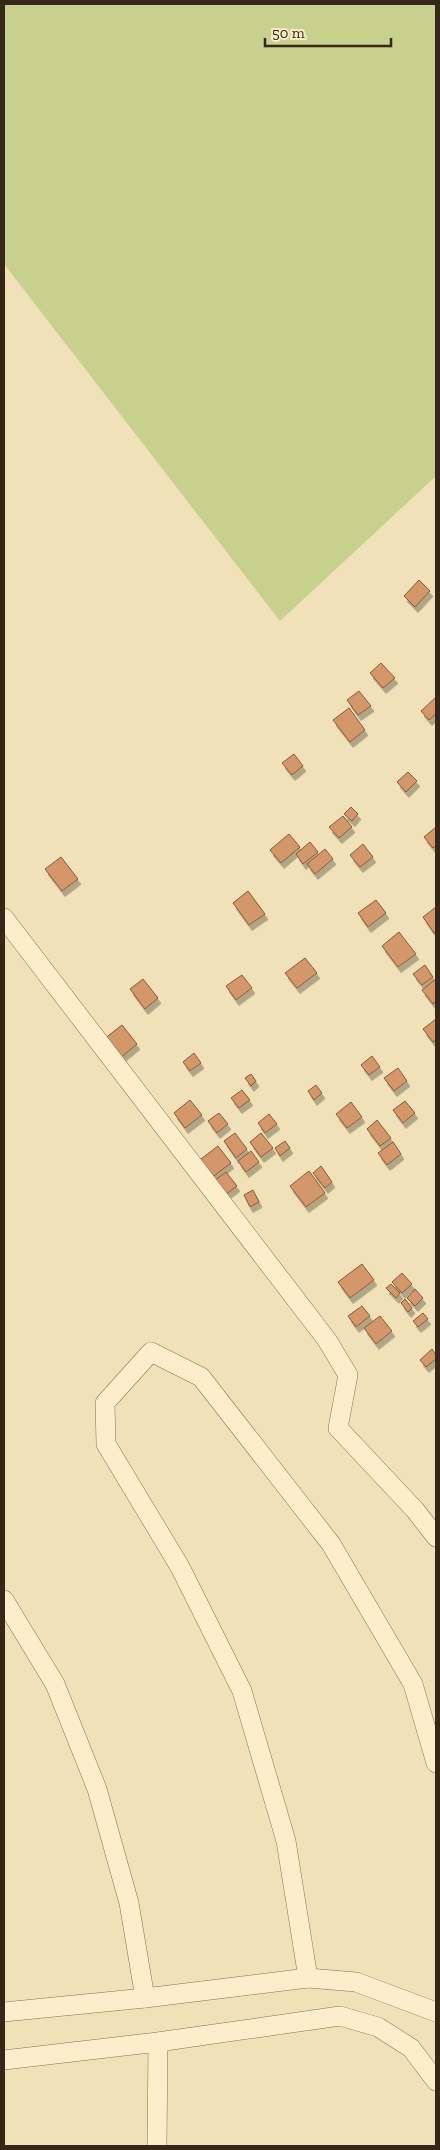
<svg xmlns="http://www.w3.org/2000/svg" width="440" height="2150" viewBox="0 0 440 2150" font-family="'Zilla Slab',serif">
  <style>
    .green { fill: #c7d08c }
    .building { fill: #d4976a; stroke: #8a5836; filter: url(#shadow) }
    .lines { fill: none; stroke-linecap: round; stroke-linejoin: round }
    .minor-casing { stroke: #897052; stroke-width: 20 }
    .minor { stroke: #fceecb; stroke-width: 19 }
  </style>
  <defs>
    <filter id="shadow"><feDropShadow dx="3" dy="5.5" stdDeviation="0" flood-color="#0004"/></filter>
  </defs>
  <rect width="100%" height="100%" fill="#f1e1b8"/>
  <polygon class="green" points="4,4 436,4 436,476 280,621 4,264"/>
  <g class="building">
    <polygon points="419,580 430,591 415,607 404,596"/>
    <polygon points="381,663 395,678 383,688 370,673"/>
    <polygon points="359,691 371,706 358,715 347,700"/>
    <polygon points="436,697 436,714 429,720 421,711"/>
    <polygon points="349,708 365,730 350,742 333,720"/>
    <polygon points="294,754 303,766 292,775 282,763"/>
    <polygon points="408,772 417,781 406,792 397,782"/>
    <polygon points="351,807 358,814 352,821 344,814"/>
    <polygon points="343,816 352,827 339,838 329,827"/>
    <polygon points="436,827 436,845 433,848 424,837"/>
    <polygon points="289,834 300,847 281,863 270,850"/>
    <polygon points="310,842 318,852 303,864 296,854"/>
    <polygon points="363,844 373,857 360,867 350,855"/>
    <polygon points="325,849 333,859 315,874 307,864"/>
    <polygon points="61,857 78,879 62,891 45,869"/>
    <polygon points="248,891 265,914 249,925 233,903"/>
    <polygon points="376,900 386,913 368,927 358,913"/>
    <polygon points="436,907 436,931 434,933 423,917"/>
    <polygon points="399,932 416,954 398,967 382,946"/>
    <polygon points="305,958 317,973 297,988 285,973"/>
    <polygon points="425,965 433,977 422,985 413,974"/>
    <polygon points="242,975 252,988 236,1000 226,986"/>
    <polygon points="143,979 158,998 145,1009 130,989"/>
    <polygon points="436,979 436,1001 433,1004 422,990"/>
    <polygon points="436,1019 436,1040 433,1042 423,1029"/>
    <polygon points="122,1025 137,1044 119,1059 104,1039"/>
    <polygon points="194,1053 201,1063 190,1071 183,1062"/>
    <polygon points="372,1056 380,1067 369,1075 361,1065"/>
    <polygon points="398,1068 407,1081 394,1091 384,1078"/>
    <polygon points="251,1074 256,1081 251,1086 245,1078"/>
    <polygon points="316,1085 322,1093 314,1100 308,1091"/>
    <polygon points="242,1090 250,1100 239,1108 231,1098"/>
    <polygon points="190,1100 202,1115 185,1128 174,1113"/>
    <polygon points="405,1101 415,1113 403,1123 393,1110"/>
    <polygon points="351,1102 362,1117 347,1128 336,1114"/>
    <polygon points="219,1113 228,1124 217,1133 208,1121"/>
    <polygon points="269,1114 277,1124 265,1133 258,1123"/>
    <polygon points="377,1120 391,1138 380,1146 367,1129"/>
    <polygon points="235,1133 247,1149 236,1158 224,1141"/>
    <polygon points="261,1133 273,1148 261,1157 250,1142"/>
    <polygon points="285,1141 290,1148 280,1156 275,1148"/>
    <polygon points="393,1142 401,1154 387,1165 378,1153"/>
    <polygon points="218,1146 231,1163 210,1179 197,1162"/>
    <polygon points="251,1151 259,1162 246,1172 238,1161"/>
    <polygon points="321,1166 332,1182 325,1188 313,1173"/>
    <polygon points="309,1171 325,1193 306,1207 290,1186"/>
    <polygon points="226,1172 237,1186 225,1195 214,1181"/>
    <polygon points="253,1190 259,1202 250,1207 244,1195"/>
    <polygon points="362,1264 374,1280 350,1298 338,1282"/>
    <polygon points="402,1273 412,1284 402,1293 392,1282"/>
    <polygon points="391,1284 400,1293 396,1298 386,1288"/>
    <polygon points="415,1289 423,1298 415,1306 407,1298"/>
    <polygon points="405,1299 412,1308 408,1312 401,1303"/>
    <polygon points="362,1306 370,1316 356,1327 348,1316"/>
    <polygon points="423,1313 428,1319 418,1327 413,1321"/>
    <polygon points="380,1316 392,1331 376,1344 364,1328"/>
    <polygon points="432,1349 436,1355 436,1359 426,1367 420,1360"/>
  </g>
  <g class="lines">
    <g class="minor-casing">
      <g id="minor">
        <polyline points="4,918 327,1340 348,1375 338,1428 415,1510 436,1537"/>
        <polyline points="4,1600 55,1684 97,1789 129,1903 145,1998"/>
        <polyline points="308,1978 286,1841 242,1691 180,1567 106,1444 105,1403 151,1352 201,1377 331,1544 413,1684 436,1763"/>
        <polyline points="4,2012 145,1998 308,1978 356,1982 436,2012"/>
        <polyline points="4,2060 158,2042 340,2016 378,2027 411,2048 436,2081"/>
        <polyline points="157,2146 158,2042"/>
      </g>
    </g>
    <use href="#minor" class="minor"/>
  </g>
  <rect width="440" height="2150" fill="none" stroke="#362719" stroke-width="10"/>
  <path d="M265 38v8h126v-8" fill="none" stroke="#362719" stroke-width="2.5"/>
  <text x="272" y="38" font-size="15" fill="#362719" stroke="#f8ebc8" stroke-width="4" paint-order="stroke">50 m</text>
</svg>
